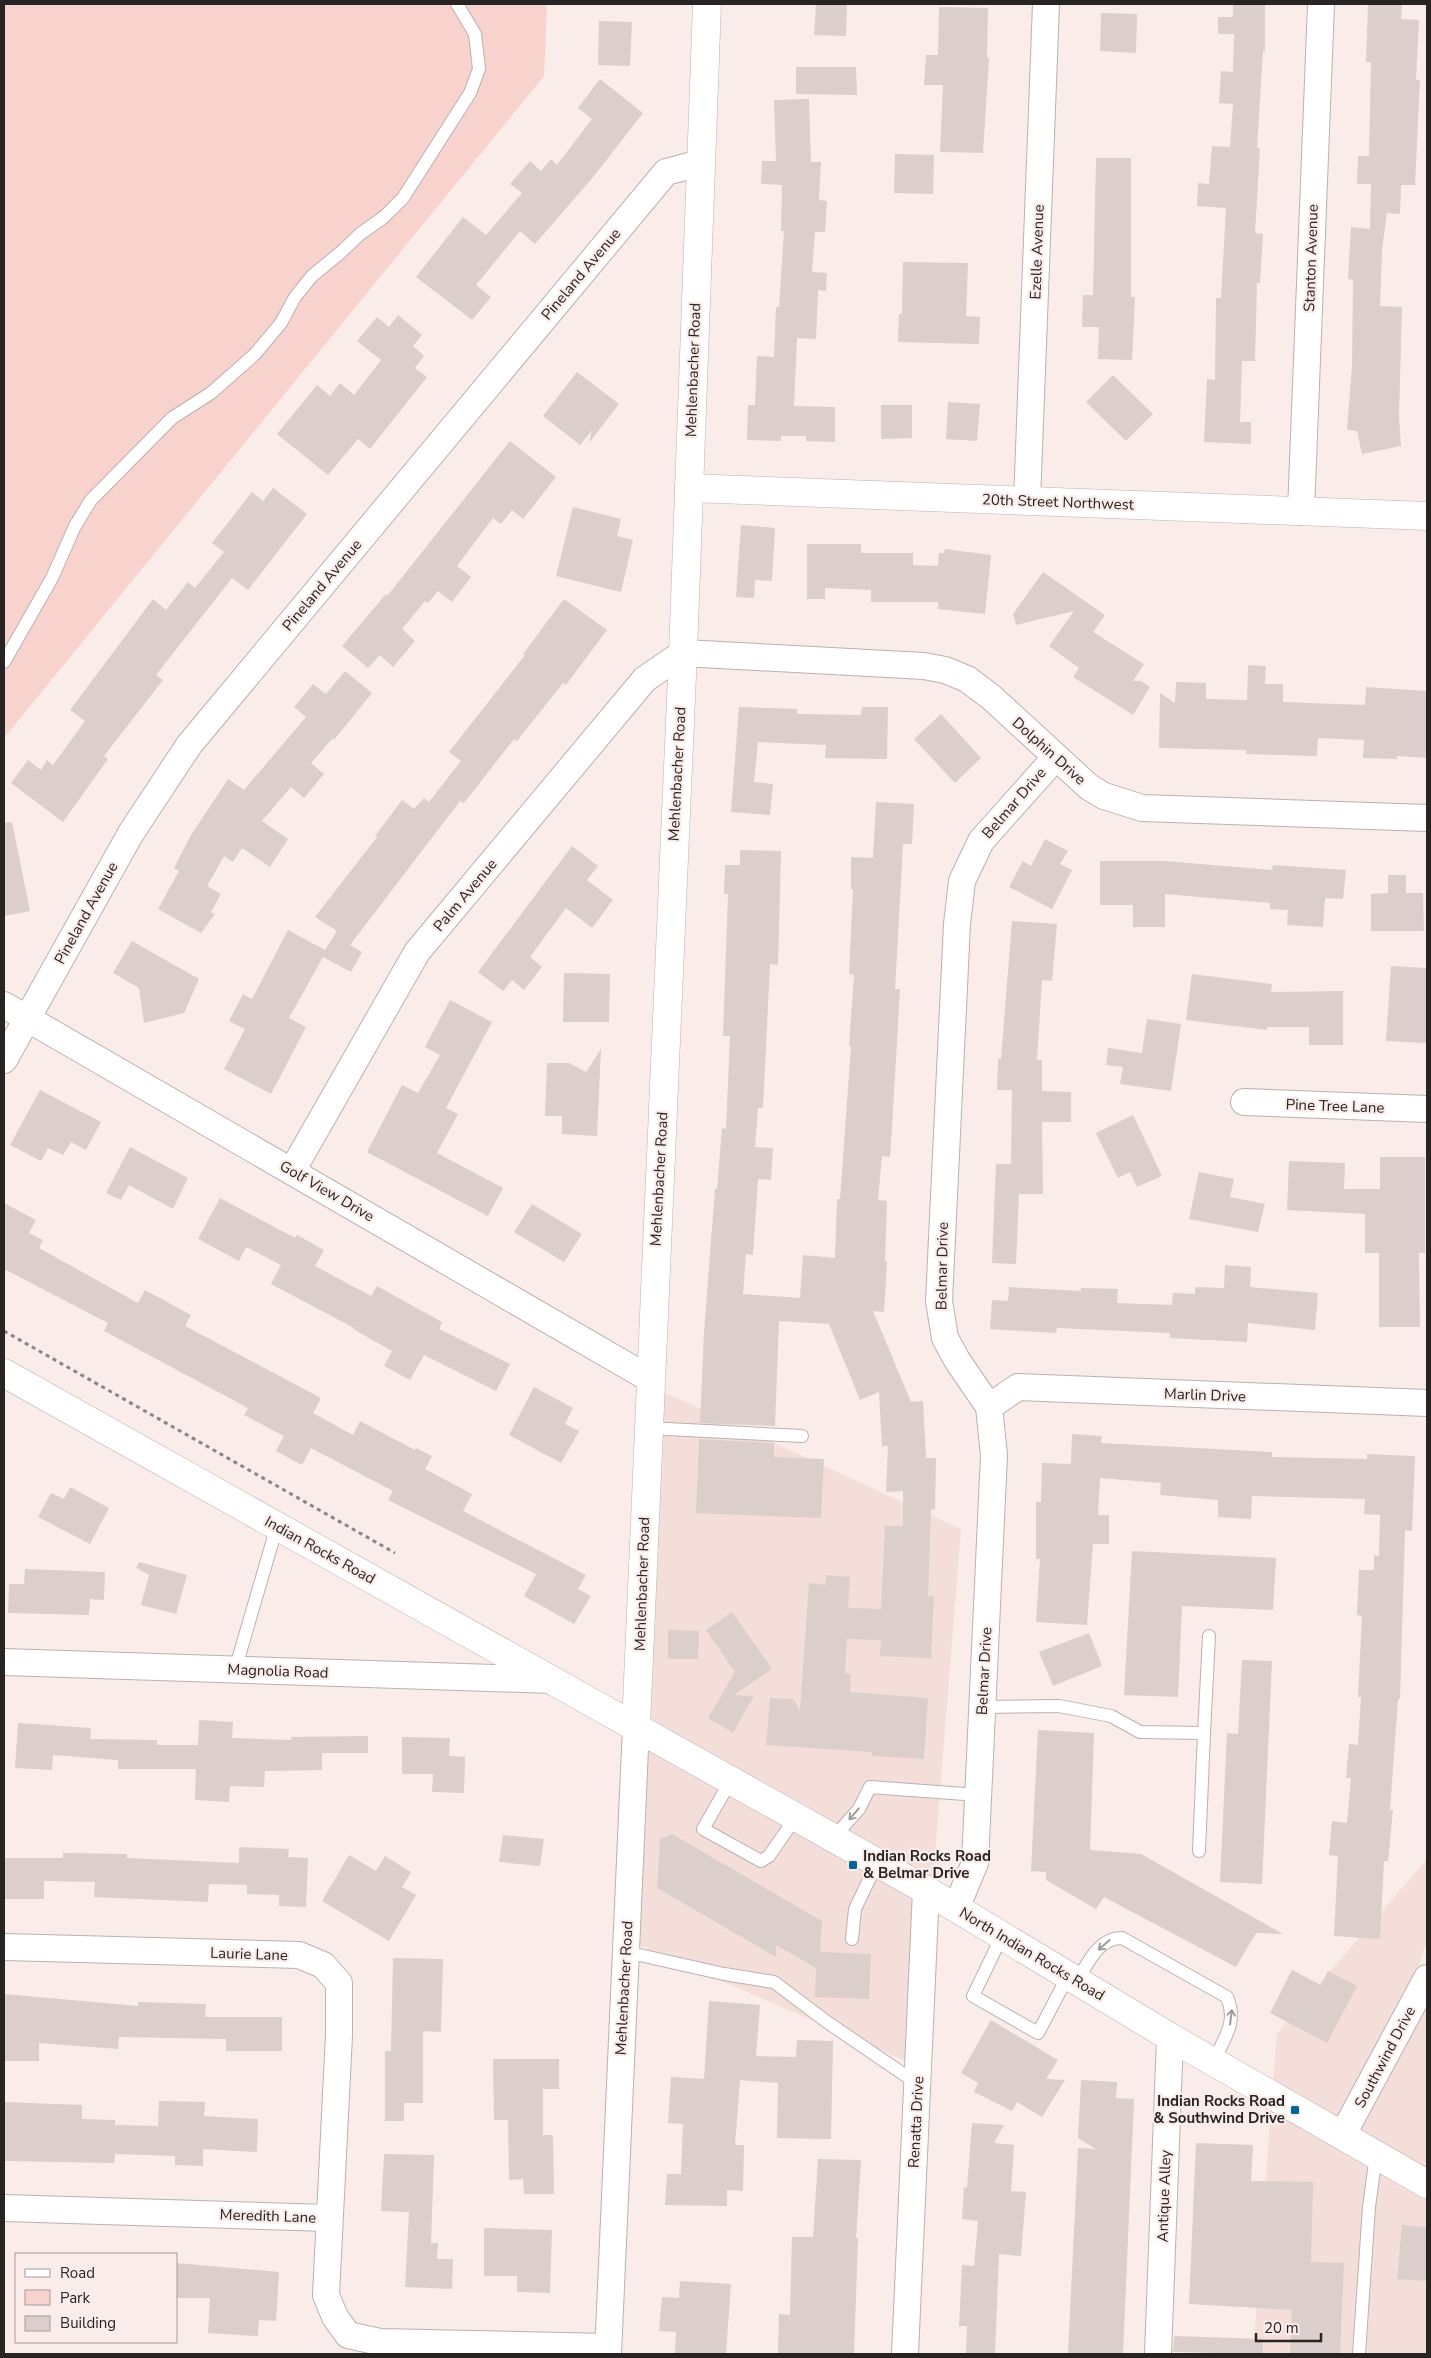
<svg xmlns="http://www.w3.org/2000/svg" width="1431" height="2358" viewBox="0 0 1431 2358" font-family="'Nunito Sans',sans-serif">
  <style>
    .built { fill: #f4deda }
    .green { fill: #f8d2cc }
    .building { fill: #dbcecb }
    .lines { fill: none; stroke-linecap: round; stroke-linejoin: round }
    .service-casing { stroke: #bdb0ae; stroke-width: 14 }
    .minor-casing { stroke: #bdb0ae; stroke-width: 28 }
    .tertiary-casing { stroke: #bdb0ae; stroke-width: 29 }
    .path { stroke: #8e8583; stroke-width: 3; stroke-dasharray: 4 4; stroke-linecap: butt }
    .service { stroke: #fff; stroke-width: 12 }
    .minor { stroke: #fff; stroke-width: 26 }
    .tertiary { stroke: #fff; stroke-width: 28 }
    .oneway { stroke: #9f9c9c }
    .poi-dot { fill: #026694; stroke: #faece9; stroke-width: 2 }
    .labels { text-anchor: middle; stroke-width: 4.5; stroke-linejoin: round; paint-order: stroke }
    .street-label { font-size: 15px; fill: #292424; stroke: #faece9 }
    .poi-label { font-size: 15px; font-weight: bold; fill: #292424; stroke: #faece9; text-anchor: start }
  </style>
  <rect width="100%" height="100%" fill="#faece9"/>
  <g class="built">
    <polygon points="662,1391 961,1529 933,1879 649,1720"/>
    <polygon points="648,1746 913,1896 906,2061 639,1945"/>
    <polygon points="1427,1859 1427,1939 1419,1966 1337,2120 1273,2083 1277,2033"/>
    <polygon points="1427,2003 1427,2171 1358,2132"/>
    <polygon points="1271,2109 1427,2198 1427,2354 1253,2354"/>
  </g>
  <polygon class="green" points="4,4 547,4 544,76 4,738"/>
  <g class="building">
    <polygon points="816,4 847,4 846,36 814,35"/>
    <polygon points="1233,4 1265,4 1265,51 1263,51 1257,148 1260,148 1255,233 1263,234 1260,283 1257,283 1255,361 1242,361 1240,422 1251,422 1251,444 1204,442 1207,379 1215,380 1216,298 1221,298 1226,208 1197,206 1198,183 1209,184 1212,146 1230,147 1233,104 1219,103 1221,71 1233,72 1234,34 1218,34 1218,17 1233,17"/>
    <polygon points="1368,4 1402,5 1401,19 1419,20 1416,80 1420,80 1415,185 1401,185 1400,214 1387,213 1382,249 1380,306 1402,307 1399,417 1401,446 1362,454 1357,431 1347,430 1352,365 1353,280 1348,279 1351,227 1370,229 1371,184 1357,184 1358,156 1369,156 1371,62 1366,62"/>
    <polygon points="939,7 988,8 987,58 989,58 983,153 940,152 943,85 924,85 926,55 938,55"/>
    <polygon points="1101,13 1137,14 1136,53 1100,51"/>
    <polygon points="599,21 632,22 630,66 598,65"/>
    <polygon points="796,67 856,67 857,95 796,94"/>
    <polygon points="600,79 643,113 594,176 535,244 520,231 476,285 491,297 472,320 416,277 463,217 486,235 522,193 510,184 530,161 541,171 551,159 557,165 592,119 578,108"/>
    <polygon points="809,99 811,162 821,162 819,200 827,201 825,232 815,232 812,272 827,273 826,291 818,290 816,339 797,338 794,406 835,407 835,442 806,441 806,436 781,436 781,441 747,440 748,405 755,405 757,356 774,357 776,307 779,307 784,231 781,231 782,185 761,184 762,161 776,161 774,100"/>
    <polygon points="895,154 934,155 933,194 894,193"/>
    <polygon points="1096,158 1131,158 1131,297 1135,297 1132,360 1098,359 1099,327 1082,327 1083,295 1093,295"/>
    <polygon points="903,262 968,263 966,316 980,317 979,344 898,342 899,314 902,314"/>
    <polygon points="398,315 422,335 413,346 424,356 415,368 427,377 370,449 358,439 328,475 277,434 317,385 330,396 340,383 354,395 381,360 357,341 377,317 389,327"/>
    <polygon points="577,372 619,404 589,443 592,430 580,445 543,416"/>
    <polygon points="1113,375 1153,414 1126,441 1086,402"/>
    <polygon points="948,402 980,404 977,441 946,439"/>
    <polygon points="881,405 912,405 912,438 881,439"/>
    <polygon points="510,441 556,477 523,519 512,510 501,524 493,518 457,566 471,577 452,602 438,591 428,603 425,601 402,629 415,641 393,667 380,655 368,668 342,646 386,594 388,595"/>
    <polygon points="273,488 307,514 248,590 232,578 156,675 163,680 104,756 108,759 63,822 11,783 28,760 41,770 47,760 53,765 85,721 70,710 153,599 166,610 188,582 195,588 224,552 212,543 252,492 263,501"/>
    <polygon points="573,507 621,519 617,536 633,540 621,592 556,576"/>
    <polygon points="741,525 775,528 772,581 755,580 754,598 736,597"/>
    <polygon points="807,544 861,544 861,553 913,553 913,565 938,566 939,553 944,553 945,549 991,555 985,614 938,609 938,602 871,602 871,590 825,588 825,599 807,599"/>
    <polygon points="1043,572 1105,615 1093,632 1144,664 1133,681 1141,681 1150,687 1133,715 1073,677 1079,668 1049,646 1074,611 1016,625 1013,614"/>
    <polygon points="564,599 607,630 566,685 563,683 517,741 514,739 464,803 460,801 350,945 362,952 351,972 323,957 289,1018 306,1027 271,1094 224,1069 245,1029 229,1021 243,994 252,999 288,930 325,950 337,931 315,917 377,837 375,836 402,800 414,809 424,798 429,802 461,761 449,752 525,655 523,654"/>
    <polygon points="1248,665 1266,666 1265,684 1283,684 1283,702 1365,705 1366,687 1427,691 1427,758 1397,756 1397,759 1363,758 1364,740 1318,738 1317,756 1246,754 1246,750 1159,748 1160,693 1175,703 1176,682 1206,683 1206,699 1247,700"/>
    <polygon points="345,671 372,693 334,740 333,738 311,763 324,774 304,798 291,787 262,821 288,839 270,867 242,848 233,862 224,856 207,886 221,894 211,912 215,914 201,933 158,909 179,871 174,868 191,835 228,779 244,790 306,717 294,707 313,684 326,694"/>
    <polygon points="739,707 797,709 797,714 861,715 862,707 888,707 887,759 825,758 826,745 758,742 754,782 773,784 770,815 731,812"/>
    <polygon points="941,714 981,758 955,783 914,739"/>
    <polygon points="876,802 914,804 912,844 903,844 895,989 900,989 892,1127 890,1157 882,1156 878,1200 887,1201 885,1261 887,1261 884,1312 873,1311 911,1402 923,1401 926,1458 936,1458 935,1510 931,1509 928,1596 934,1596 931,1658 880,1656 881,1640 847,1639 845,1673 851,1674 850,1692 928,1698 924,1759 872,1756 872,1752 766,1745 770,1698 793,1699 800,1710 809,1583 825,1585 826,1575 850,1577 848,1608 881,1609 885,1526 903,1526 903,1491 886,1492 888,1446 882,1446 879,1392 860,1400 829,1324 779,1321 775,1426 700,1423 704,1332 715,1189 717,1189 722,1128 726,1129 730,1036 723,1036 728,894 724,894 725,865 740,865 740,850 781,851 778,965 770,964 763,1108 758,1108 755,1147 773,1148 771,1180 758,1179 753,1255 746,1254 743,1294 800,1298 803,1255 835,1258 837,1199 840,1199 851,1046 849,1046 854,975 849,974 853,890 851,889 851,857 873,858"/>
    <polygon points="12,822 30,911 4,916 4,823"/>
    <polygon points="1045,839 1068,851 1060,864 1072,870 1052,909 1009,887 1023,861 1031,866"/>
    <polygon points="572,846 598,866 587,880 613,900 592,928 566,908 530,957 542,967 524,990 512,980 503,991 478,972"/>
    <polygon points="1100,861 1165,861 1272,870 1273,865 1346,870 1343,899 1325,898 1323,927 1287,925 1288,910 1270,909 1270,903 1165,894 1165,927 1133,927 1133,905 1100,905"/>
    <polygon points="1388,875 1406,875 1406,893 1423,893 1424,931 1371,931 1371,894 1388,893"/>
    <polygon points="1012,921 1057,924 1052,981 1042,980 1037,1060 1042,1060 1042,1091 1071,1092 1071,1122 1042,1122 1043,1194 1019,1194 1016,1264 992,1263 996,1164 1011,1164 1012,1090 997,1090 998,1059 1001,1059"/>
    <polygon points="132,941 199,979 184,1013 144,1023 139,988 113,973"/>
    <polygon points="1391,966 1427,968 1426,1043 1386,1041"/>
    <polygon points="564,973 610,974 609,1022 563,1022"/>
    <polygon points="1192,974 1272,984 1271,992 1343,991 1343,1045 1309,1045 1309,1027 1267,1027 1267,1030 1186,1020"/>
    <polygon points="450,1000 492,1022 446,1108 458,1114 437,1153 503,1188 488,1216 367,1152 402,1085 418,1093 440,1055 425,1047"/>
    <polygon points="1147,1019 1181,1024 1171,1091 1120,1084 1123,1067 1106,1065 1108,1048 1142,1053"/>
    <polygon points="601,1049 597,1136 562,1134 562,1116 545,1116 547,1063 569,1063 586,1072"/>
    <polygon points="40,1090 101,1122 86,1150 71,1142 63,1155 48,1148 41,1161 10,1145"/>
    <polygon points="1133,1115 1162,1176 1137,1187 1130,1172 1118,1178 1096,1133"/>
    <polygon points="130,1147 188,1178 173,1209 129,1185 121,1200 106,1193"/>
    <polygon points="1380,1157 1425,1157 1425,1253 1419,1253 1420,1327 1379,1327 1379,1253 1365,1253 1365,1214 1287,1210 1289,1161 1345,1163 1344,1189 1380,1189"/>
    <polygon points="1199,1172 1234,1179 1230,1197 1265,1204 1258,1232 1189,1219"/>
    <polygon points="220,1198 295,1238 297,1235 324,1250 315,1266 371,1296 377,1286 442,1322 439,1329 510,1364 496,1391 424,1355 410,1380 384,1366 392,1351 353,1329 354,1328 271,1284 281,1265 246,1247 239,1261 198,1239"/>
    <polygon points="4,1203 36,1220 29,1233 43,1240 39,1248 138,1303 145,1290 191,1315 185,1326 321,1398 313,1413 353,1435 360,1421 415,1450 416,1448 432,1456 425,1469 472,1494 463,1511 586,1575 578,1589 591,1596 574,1624 524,1596 536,1574 388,1500 393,1491 311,1448 302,1465 276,1451 284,1436 244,1415 248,1408 104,1331 108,1323 4,1269"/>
    <polygon points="532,1204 582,1234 564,1262 514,1232"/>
    <polygon points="1225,1265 1251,1267 1250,1287 1318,1293 1315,1330 1248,1323 1247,1342 1170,1338 1170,1333 1057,1328 1056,1333 990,1329 992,1300 1008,1301 1009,1287 1081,1291 1081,1288 1118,1289 1117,1303 1172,1305 1173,1293 1195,1294 1195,1287 1224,1288"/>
    <polygon points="534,1387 573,1408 565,1424 579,1431 561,1463 509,1435"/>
    <polygon points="1072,1434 1102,1436 1101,1443 1272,1452 1272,1457 1367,1459 1367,1454 1415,1456 1412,1531 1405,1530 1400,1699 1398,1699 1390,1810 1393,1810 1388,1861 1384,1861 1380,1939 1334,1936 1338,1856 1329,1855 1332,1821 1347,1823 1351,1778 1346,1778 1349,1744 1358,1745 1361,1697 1358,1697 1362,1616 1357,1615 1359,1570 1374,1570 1374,1555 1379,1556 1380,1515 1364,1514 1365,1499 1252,1496 1251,1519 1218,1517 1218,1500 1160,1495 1161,1483 1100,1478 1098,1515 1109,1515 1109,1544 1093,1544 1087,1625 1036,1622 1040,1559 1036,1559 1036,1502 1041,1502 1042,1463 1071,1464"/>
    <polygon points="699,1439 774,1443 774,1457 824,1459 821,1518 696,1513"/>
    <polygon points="70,1487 109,1508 90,1544 38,1517 51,1493 64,1499"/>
    <polygon points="1132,1551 1276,1558 1273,1610 1182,1606 1178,1697 1124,1695"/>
    <polygon points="139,1562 187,1575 176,1614 141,1605 149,1575 136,1568"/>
    <polygon points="25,1569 105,1572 104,1600 90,1599 89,1615 8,1613 9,1584 24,1584"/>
    <polygon points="732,1612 772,1669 734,1695 754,1696 733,1733 708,1718 735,1672 706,1630"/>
    <polygon points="668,1630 699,1631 698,1659 668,1659"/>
    <polygon points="1089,1633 1102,1666 1053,1686 1039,1652"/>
    <polygon points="1242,1660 1272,1661 1262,1884 1220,1882 1227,1733 1238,1734"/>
    <polygon points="199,1720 233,1722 232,1738 291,1740 291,1737 368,1736 368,1753 322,1753 322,1770 265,1771 264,1787 230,1786 229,1802 195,1800 196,1769 118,1769 118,1760 53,1755 52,1770 15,1768 18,1723 91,1728 90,1739 157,1740 157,1745 198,1745"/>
    <polygon points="1038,1730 1094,1733 1090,1850 1141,1854 1283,1934 1256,1933 1236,1967 1104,1897 1096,1909 1046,1880 1046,1872 1031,1871"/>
    <polygon points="402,1737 450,1738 449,1756 465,1757 464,1793 432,1792 433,1774 402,1774"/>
    <polygon points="672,1834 822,1921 820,1952 871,1954 869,1999 815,1997 816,1968 776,1945 776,1957 657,1888 660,1839"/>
    <polygon points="503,1835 544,1839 540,1866 499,1862"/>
    <polygon points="239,1847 289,1849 288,1857 308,1858 306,1907 279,1906 279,1895 247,1894 247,1885 209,1884 208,1902 94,1897 95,1882 44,1881 44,1899 4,1899 4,1858 63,1858 63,1853 127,1854 127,1858 239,1863"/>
    <polygon points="349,1855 376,1871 385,1856 411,1872 402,1887 416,1895 389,1941 322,1901"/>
    <polygon points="393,1958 443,1959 441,2032 423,2031 423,2103 404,2103 404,2121 385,2121 385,2051 391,2051"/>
    <polygon points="1292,1970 1321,1985 1328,1971 1357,1986 1327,2043 1270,2013"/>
    <polygon points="4,1994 138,2006 138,2002 206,2004 205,2017 282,2017 282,2051 226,2051 226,2039 119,2037 118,2049 39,2043 39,2061 4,2061"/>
    <polygon points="709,2001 760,2005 756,2056 796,2057 797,2040 833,2041 831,2139 777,2138 778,2083 740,2080 735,2145 744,2145 743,2191 727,2190 727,2206 665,2205 667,2174 681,2174 683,2124 668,2123 671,2077 704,2079"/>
    <polygon points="991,2020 1058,2060 1046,2079 1065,2080 1042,2117 1017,2102 1012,2111 974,2092 978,2083 961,2073"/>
    <polygon points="493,2059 559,2059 559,2089 543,2089 543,2135 553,2135 554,2194 524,2194 523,2179 509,2180 508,2120 494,2120"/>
    <polygon points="1081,2080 1117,2082 1116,2098 1134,2099 1123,2354 1068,2354 1078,2148 1096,2149 1078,2138"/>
    <polygon points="159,2101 205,2102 204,2116 258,2119 257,2152 203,2149 203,2166 175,2165 175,2156 115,2154 114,2163 4,2161 4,2102 82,2105 82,2119 115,2120 115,2125 158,2126"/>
    <polygon points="972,2123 1004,2125 994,2143 1014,2145 1011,2191 1026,2192 1021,2256 999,2254 995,2354 966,2354 967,2326 959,2326 962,2265 974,2266 978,2221 962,2219 964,2187 967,2188"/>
    <polygon points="1196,2143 1253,2145 1251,2181 1313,2182 1311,2262 1344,2263 1340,2354 1290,2354 1292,2310 1189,2304"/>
    <polygon points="384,2154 434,2155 431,2243 438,2243 437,2259 453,2259 452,2289 405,2287 409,2212 381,2211"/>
    <polygon points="818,2159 861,2160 856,2238 858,2238 854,2354 778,2354 779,2314 790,2315 792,2237 813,2237"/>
    <polygon points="1402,2225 1427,2227 1427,2281 1397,2279"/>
    <polygon points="484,2228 552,2230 550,2293 517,2292 517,2276 484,2276"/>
    <polygon points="176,2263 279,2272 276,2321 259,2320 258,2336 208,2333 210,2298 176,2298"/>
    <polygon points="680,2281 731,2284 726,2353 675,2354 676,2332 659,2331 662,2297 679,2298"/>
    <polygon points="1174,2336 1263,2339 1263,2354 1173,2352"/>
  </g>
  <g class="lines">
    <g class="service-casing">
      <g id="service">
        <polyline points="4,662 52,578 75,526 91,500 172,418 211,393 255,354 281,323 295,297 312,276 340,253 360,234 384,217 403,198 470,93 479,69 475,34 457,4"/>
        <polyline points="648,1428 802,1436"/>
        <polyline points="235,1670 277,1526"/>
        <polyline points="982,1707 1059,1706 1111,1716 1140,1732 1204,1733 1199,1851"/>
        <polyline points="1204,1733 1209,1636"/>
        <polyline points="731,1780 703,1829 761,1861 769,1856 796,1817"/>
        <polyline points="833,1838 859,1809 870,1787 978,1795"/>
        <polyline points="1002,1936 973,1996 1038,2033 1068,1976"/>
        <polyline points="852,1939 855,1909 877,1863"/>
        <polyline points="626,1952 724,1974 774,1982 827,2022 918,2084"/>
        <path d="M1077 1981C1088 1963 1098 1938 1122 1938L1227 1997C1238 2022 1224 2039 1213 2062"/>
        <polyline points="1359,2354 1369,2207 1376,2155"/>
      </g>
    </g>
    <g class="minor-casing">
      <g id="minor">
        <polyline points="1027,501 1046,4"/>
        <polyline points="1301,512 1321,4"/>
        <polyline points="4,1005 650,1379"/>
        <polyline points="4,1060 131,833 189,745 666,172 700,163"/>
        <polyline points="1244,1102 1427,1109"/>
        <polyline points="292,1171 417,952 645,679 683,653 924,666 945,670 967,679 991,697 1089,787 1104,796 1142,808 1427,818"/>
        <polyline points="989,1407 1018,1387 1427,1403"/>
        <polyline points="4,1662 552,1680"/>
        <polyline points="956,1908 975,1863 994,1455 989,1407 957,1360 945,1338 939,1301 957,924 962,881 981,841 1055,758"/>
        <polyline points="4,1947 299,1955 323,1965 339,1983 339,2035 326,2295 335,2317 348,2335 380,2342 608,2347"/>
        <polyline points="1342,2136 1427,1978"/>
        <polyline points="4,2208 329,2218"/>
        <polyline points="608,2354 636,1726"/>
        <polyline points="905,2354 926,1890"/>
        <polyline points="1158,2354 1170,2037"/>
      </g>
    </g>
    <g class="tertiary-casing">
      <g id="tertiary">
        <polyline points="689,488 1427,516"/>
        <polyline points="4,1373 926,1890 1170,2037 1427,2184"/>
        <polyline points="636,1726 683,653 707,4"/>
      </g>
    </g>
    <polyline class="path" points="4,1331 395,1553"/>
    <use href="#service" class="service"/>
    <use href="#minor" class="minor"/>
    <use href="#tertiary" class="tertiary"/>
  </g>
  <defs><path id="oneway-shaft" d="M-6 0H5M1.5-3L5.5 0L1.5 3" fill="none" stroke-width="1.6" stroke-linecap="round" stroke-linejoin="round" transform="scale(1.25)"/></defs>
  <g class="oneway">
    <use href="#oneway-shaft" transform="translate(854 1814) rotate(131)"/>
    <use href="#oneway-shaft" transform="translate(1104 1945) rotate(139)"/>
    <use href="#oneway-shaft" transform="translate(1231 2017) rotate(-83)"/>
  </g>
  <g class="poi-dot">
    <rect x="848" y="1860" width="10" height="10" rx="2.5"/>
    <rect x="1290" y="2105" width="10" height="10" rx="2.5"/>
  </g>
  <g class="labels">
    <g class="street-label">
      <text transform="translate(1037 252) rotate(-88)" y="5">Ezelle Avenue</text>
      <text transform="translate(1311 258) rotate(-88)" y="5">Stanton Avenue</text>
      <text transform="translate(581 274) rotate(-50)" y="5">Pineland Avenue</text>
      <text transform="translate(693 370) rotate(-88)" y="5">Mehlenbacher Road</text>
      <text transform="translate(1058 502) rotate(2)" y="5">20th Street Northwest</text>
      <text transform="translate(322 585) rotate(-50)" y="5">Pineland Avenue</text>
      <text transform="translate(1049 751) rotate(42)" y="5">Dolphin Drive</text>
      <text transform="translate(677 774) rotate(-87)" y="5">Mehlenbacher Road</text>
      <text transform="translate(1014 803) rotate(-49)" y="5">Belmar Drive</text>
      <text transform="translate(465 895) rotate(-50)" y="5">Palm Avenue</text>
      <text transform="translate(86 913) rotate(-61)" y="5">Pineland Avenue</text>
      <text transform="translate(1335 1106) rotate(2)" y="5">Pine Tree Lane</text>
      <text transform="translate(659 1179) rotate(-87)" y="5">Mehlenbacher Road</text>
      <text transform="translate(327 1191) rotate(30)" y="5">Golf View Drive</text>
      <text transform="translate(942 1266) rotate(-89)" y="5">Belmar Drive</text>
      <text transform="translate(1205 1395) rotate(2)" y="5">Marlin Drive</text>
      <text transform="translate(320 1550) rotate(29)" y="5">Indian Rocks Road</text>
      <text transform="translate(642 1584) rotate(-88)" y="5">Mehlenbacher Road</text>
      <text transform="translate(278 1671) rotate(2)" y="5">Magnolia Road</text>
      <text transform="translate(984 1671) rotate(-87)" y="5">Belmar Drive</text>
      <text transform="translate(249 1954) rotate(2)" y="5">Laurie Lane</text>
      <text transform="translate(1032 1954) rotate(31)" y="5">North Indian Rocks Road</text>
      <text transform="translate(624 1988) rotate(-87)" y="5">Mehlenbacher Road</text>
      <text transform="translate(1385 2057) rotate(-62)" y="5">Southwind Drive</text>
      <text transform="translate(916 2122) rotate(-87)" y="5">Renatta Drive</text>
      <text transform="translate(1164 2196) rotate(-88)" y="5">Antique Alley</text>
      <text transform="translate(268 2216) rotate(2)" y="5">Meredith Lane</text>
    </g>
    <g class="poi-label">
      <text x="863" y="1861">Indian Rocks Road<tspan x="863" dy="17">&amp; Belmar Drive</tspan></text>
      <text x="1285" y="2106" text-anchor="end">Indian Rocks Road<tspan x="1285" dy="17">&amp; Southwind Drive</tspan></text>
    </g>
  </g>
  <rect width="1431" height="2358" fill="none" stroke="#292424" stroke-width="10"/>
  <rect x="15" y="2253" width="162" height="90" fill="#faece9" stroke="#a69c9a"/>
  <rect x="25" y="2269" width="25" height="8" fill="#ffffff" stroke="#a69c9a"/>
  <text x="60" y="2278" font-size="15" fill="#292424">Road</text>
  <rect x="25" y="2290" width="25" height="15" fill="#f8d2cc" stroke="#a69c9a"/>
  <text x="60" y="2303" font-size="15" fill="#292424">Park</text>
  <rect x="25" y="2316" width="25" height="15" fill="#dbcecb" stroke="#a69c9a"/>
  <text x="60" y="2328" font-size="15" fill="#292424">Building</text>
  <path d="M1256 2333v8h65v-8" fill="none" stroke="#292424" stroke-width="2.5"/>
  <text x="1264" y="2333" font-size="15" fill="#292424" stroke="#faece9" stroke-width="4" paint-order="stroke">20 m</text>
</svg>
